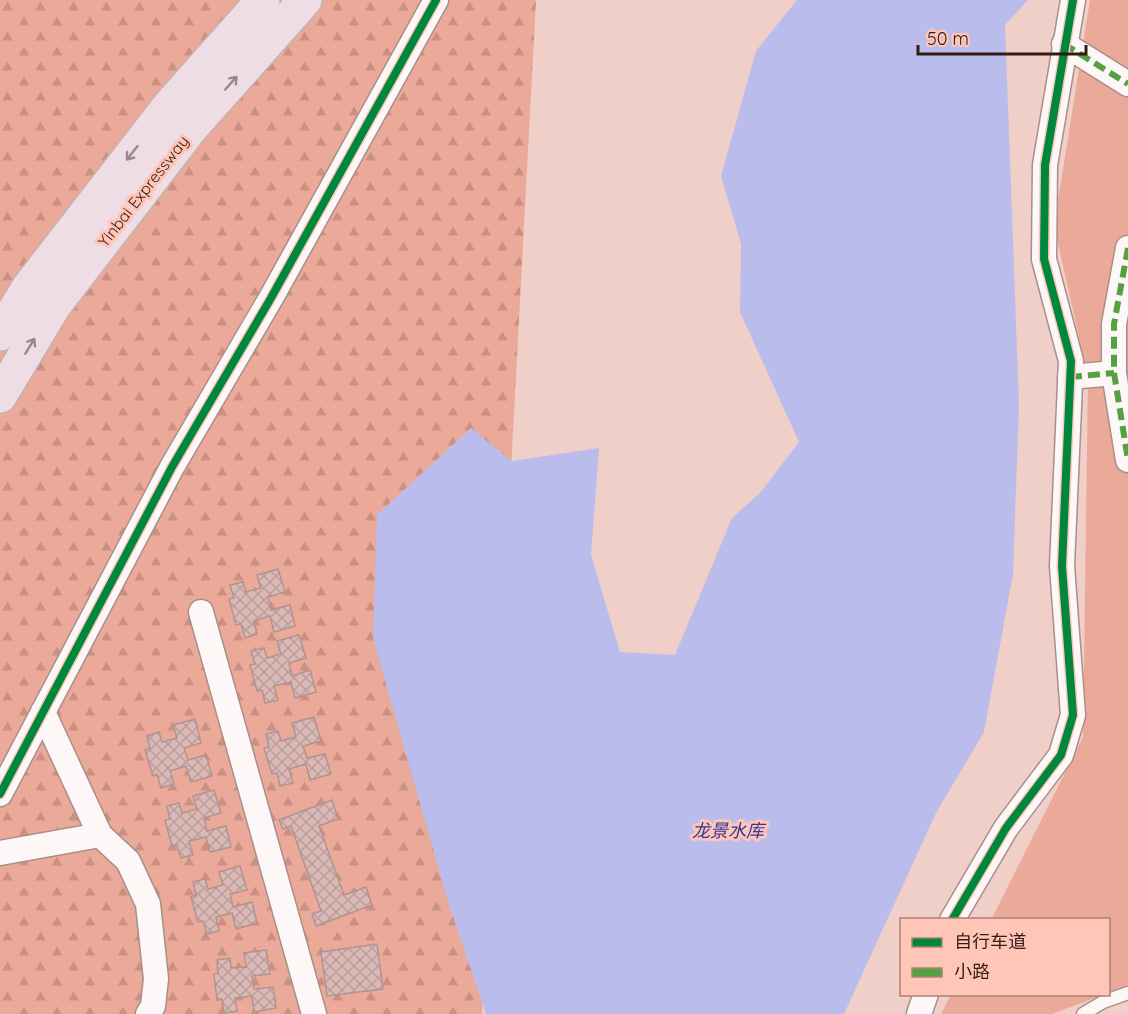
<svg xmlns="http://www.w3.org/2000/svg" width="1128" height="1014" viewBox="0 0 1128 1014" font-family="Quicksand,'Noto Sans SC',sans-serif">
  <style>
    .green { fill: #eba999 }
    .forest { fill: url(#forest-firs) }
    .water { fill: #babceb }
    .building { fill: url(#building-cross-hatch); stroke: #af9492; stroke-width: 1.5 }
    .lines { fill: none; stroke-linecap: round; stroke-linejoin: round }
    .lane-casing { stroke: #a98f89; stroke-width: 15 }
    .street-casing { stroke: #a98f89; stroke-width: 27 }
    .highway-casing { stroke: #c6b3b0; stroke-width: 36 }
    .lane { stroke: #fdf8f7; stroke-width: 12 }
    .street { stroke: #fdf8f7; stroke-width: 24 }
    .highway { stroke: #efdde6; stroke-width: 33 }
    .quiet { stroke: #53a140; stroke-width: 6; stroke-dasharray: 12 6; stroke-linecap: butt }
    .cycleway-casing { stroke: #ffc5b7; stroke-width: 11 }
    .cycleway { stroke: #00873e; stroke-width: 8 }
    .oneway { stroke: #9c8688 }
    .labels { text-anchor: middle; stroke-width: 6; stroke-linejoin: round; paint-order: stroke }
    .street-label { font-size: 16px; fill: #361b15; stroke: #ffc5b7 }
    .water-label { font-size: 18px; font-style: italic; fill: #313698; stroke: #ffc5b7 }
  </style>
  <defs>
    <pattern id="forest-firs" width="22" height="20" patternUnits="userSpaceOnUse" patternTransform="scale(1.5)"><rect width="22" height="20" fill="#eba999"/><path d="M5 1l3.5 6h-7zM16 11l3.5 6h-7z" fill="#ca9183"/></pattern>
    <pattern id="building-cross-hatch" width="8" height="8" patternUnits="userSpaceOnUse" patternTransform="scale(1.5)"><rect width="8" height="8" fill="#dab8b6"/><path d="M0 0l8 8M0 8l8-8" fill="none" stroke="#bc9e9c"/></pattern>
  </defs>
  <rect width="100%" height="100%" fill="#efcfc7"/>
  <g class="green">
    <polygon points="1090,0 1128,0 1128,985 1109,992 1108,920 991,920 1083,737 1088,377 1054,226"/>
    <polygon points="951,995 951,994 1103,995 1052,1014 941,1014"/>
  </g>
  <polygon class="forest" points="0,0 536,0 482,1014 0,1014"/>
  <polygon class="water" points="797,0 1028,0 1005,25 1019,405 1013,574 984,732 936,813 844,1014 486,1014 449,905 373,639 377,515 471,428 512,461 599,448 591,555 620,652 675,655 732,518 760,493 799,442 740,312 741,244 721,176 756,51"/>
  <g class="building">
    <polygon points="278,569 285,592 268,597 271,610 290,605 295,626 274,632 270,616 254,621 257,634 245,638 241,624 236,625 229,599 234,598 230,585 243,582 246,592 261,588 257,575"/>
    <polygon points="299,635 306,658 289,663 292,676 310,670 316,692 295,698 291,682 274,686 278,700 265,703 262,690 257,691 250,665 255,664 251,651 264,648 267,658 281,654 277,641"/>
    <polygon points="314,717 321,741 303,746 307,758 325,754 331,774 310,780 306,764 289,769 293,783 280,786 277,773 272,774 264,748 269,747 266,734 278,731 281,741 296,737 292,723"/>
    <polygon points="195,719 201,743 184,748 188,760 206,755 212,776 191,782 186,766 170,771 174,784 161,788 157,774 153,776 145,750 150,748 147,736 159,732 162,742 177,738 173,725"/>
    <polygon points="214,790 221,813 204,818 207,831 226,826 231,847 210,852 206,837 189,841 193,855 181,858 177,845 172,846 165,820 170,819 167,806 179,803 182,813 197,809 193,796"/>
    <polygon points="332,800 338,819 319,826 344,895 366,887 372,905 316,926 312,914 321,911 291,826 283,829 279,820"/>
    <polygon points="240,866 247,890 230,894 233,907 252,902 257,923 236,929 232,913 216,917 219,931 207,934 203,921 198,922 191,897 196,895 193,882 205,879 208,889 223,885 219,872"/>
    <polygon points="377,944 383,989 327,996 321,952"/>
    <polygon points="266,950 270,974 252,976 254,989 273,987 276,1008 254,1012 252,996 235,998 237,1011 224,1013 222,999 217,1000 214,974 218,973 217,960 230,958 231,968 246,967 244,953"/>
  </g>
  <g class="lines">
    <g class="lane-casing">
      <polyline id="lane" points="1083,1014 1103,1002 1128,993"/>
    </g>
    <g class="street-casing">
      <g id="street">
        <polyline points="1064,44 1128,84"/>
        <polyline points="1128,248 1114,324 1114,373 1128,460"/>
        <polyline points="1070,377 1114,373"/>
        <polyline points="201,612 314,1014"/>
        <polyline points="0,794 172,467 271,298 436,0"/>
        <polyline points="100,835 128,861 148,904 156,979 153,1006 148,1014"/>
        <polyline points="0,853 100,835 43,712"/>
        <polyline points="952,920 1006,828 1061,755 1073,715 1062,566 1071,361 1044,259 1045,165 1073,0"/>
        <polyline points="919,1014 926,994"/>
      </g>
    </g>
    <g class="highway-casing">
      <g id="highway">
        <polyline points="0,334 28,288 168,107 263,0"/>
        <polyline points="0,396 54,306 192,127 305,0"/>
      </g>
    </g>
    <use href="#lane" class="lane"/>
    <use href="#street" class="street"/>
    <use href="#highway" class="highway"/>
    <g class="quiet">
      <polyline points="1064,44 1128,84"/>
      <polyline points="1128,248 1114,324 1114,373 1128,460"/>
      <polyline points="1070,377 1114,373"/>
    </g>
    <g class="cycleway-casing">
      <g id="cycleway">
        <polyline points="0,794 172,467 271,298 436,0"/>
        <polyline points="952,920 1006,828 1061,755 1073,715 1062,566 1071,361 1044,259 1045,165 1073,0"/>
      </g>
    </g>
    <use href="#cycleway" class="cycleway"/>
  </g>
  <defs><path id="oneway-shaft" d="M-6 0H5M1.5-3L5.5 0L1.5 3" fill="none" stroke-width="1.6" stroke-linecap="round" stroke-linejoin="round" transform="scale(1.5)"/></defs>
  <g class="oneway">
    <use href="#oneway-shaft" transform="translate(231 83) rotate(-48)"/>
    <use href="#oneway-shaft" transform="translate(132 153) rotate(128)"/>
    <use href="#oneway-shaft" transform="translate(30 346) rotate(-59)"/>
  </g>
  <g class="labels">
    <g class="street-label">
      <text transform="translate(143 191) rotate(-52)" y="6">Yinbai Expressway</text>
    </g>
    <g class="water-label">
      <text x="728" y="837">龙景水库</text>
    </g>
  </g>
  <rect x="900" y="918" width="210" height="78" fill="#ffc5b7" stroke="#af8176" stroke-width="1.5"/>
  <rect x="912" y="938" width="30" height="9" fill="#00873e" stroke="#af8176" stroke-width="1.5"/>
  <text x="954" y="948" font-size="18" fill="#361b15">自行车道</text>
  <rect x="912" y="968" width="30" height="9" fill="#53a140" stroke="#af8176" stroke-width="1.5"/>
  <text x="954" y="978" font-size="18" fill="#361b15">小路</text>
  <path d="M918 45v9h168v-9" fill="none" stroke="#361b15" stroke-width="3"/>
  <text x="927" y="45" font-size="18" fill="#361b15" stroke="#ffc5b7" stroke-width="4.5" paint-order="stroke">50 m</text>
</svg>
